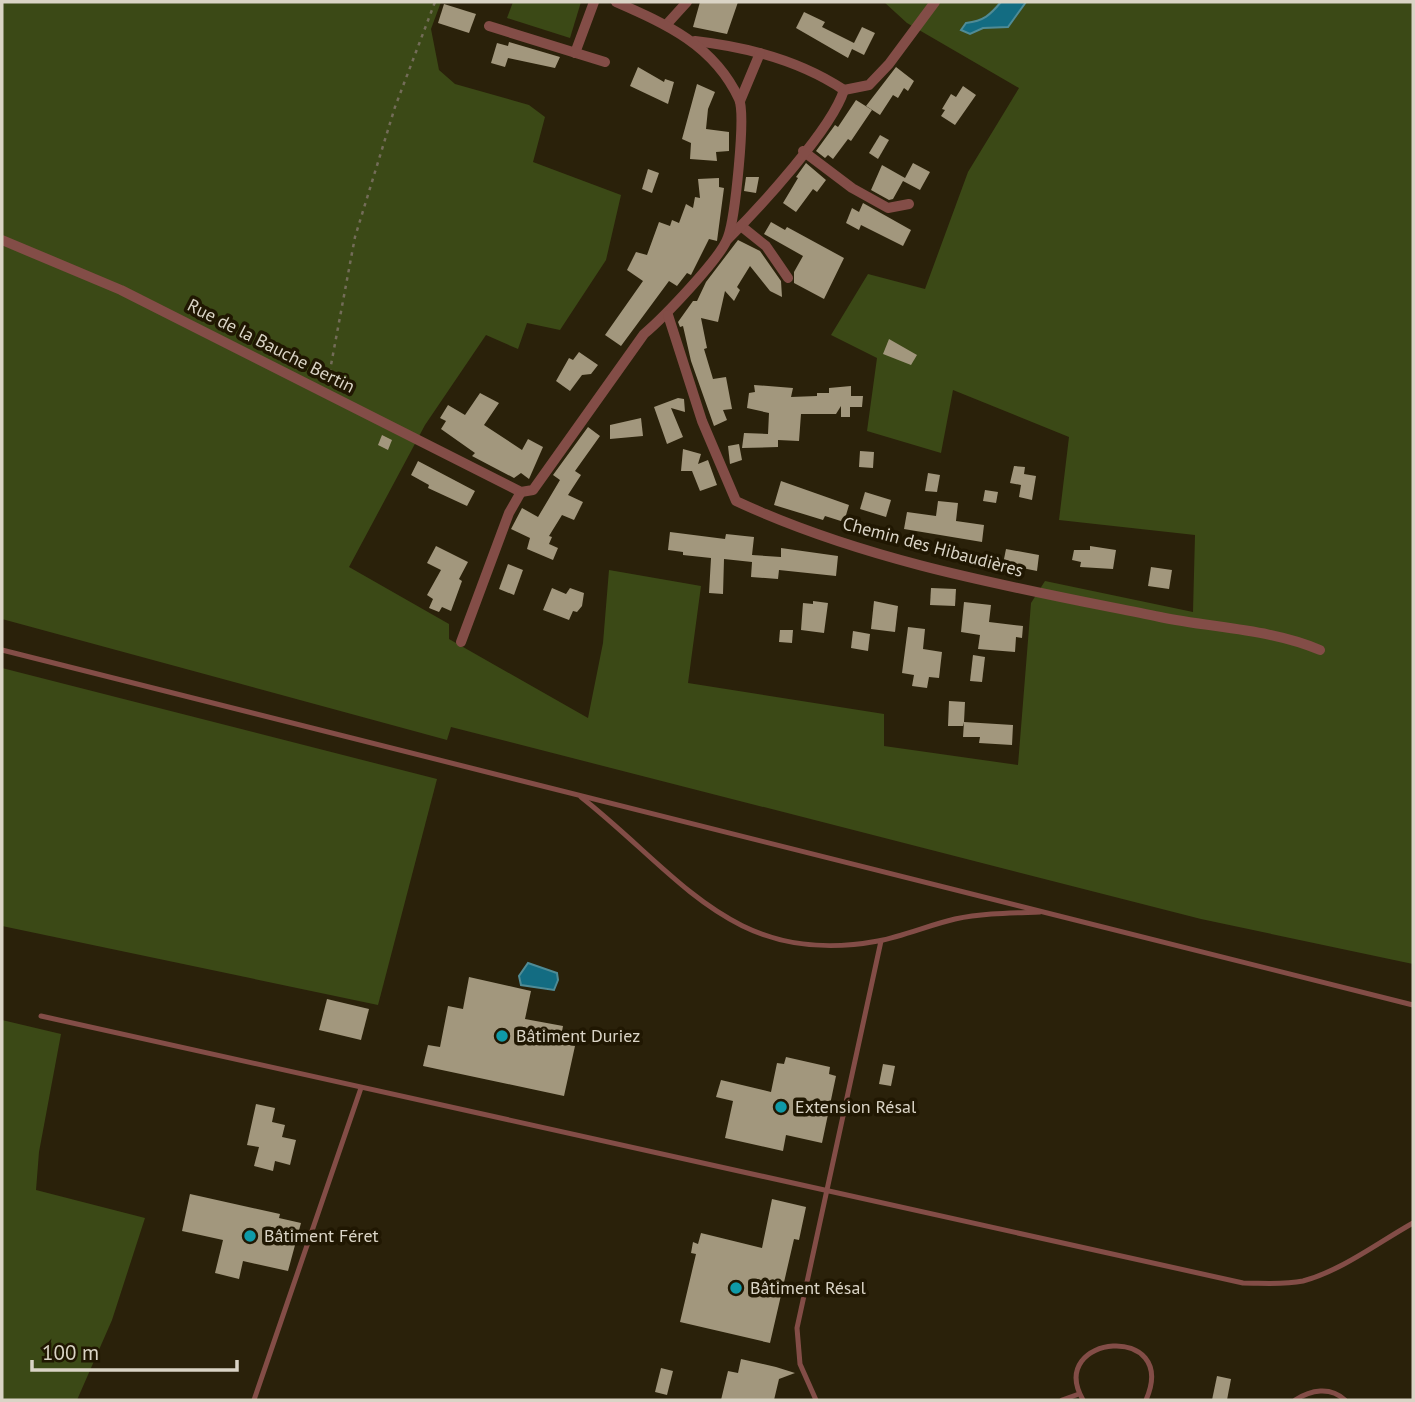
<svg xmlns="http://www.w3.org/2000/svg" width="1415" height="1402" viewBox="0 0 1415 1402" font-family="'PT Sans',sans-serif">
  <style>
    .green { fill: #3b4916 }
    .water { fill: #136c82; stroke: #4f8b96; stroke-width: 2 }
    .building { fill: #a2977d }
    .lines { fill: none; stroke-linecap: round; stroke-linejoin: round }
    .path { stroke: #736c58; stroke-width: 2.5; stroke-dasharray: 3.5 5; stroke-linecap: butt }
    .lane { stroke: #834d47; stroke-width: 5 }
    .street { stroke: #834d47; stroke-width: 10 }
    .culture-dot { fill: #0f9aa8; stroke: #201702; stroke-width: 2.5 }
    .labels { text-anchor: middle; stroke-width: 7; stroke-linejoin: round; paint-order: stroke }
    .street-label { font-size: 18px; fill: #dad4c6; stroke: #201702 }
    .poi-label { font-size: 18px; fill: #dad4c6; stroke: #201702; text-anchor: start }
  </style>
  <rect width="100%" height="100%" fill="#2a210a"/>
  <g class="green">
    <polygon points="2,2 441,2 431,29 439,70 455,84 529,105 545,117 533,162 621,195 606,260 560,330 527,323 518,349 486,335 425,425 349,567 449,624 449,639 588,718 603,643 609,570 701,586 688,683 884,714 884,746 1018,765 1031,603 1045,581 1193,612 1195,535 1059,520 1069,437 953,390 941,453 867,431 877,358 831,335 868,274 925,289 968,172 1019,88 907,23 884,2 1413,2 1413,964 1201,919 451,727 447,740 2,619"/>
    <polygon points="513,2 581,2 570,38 507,18"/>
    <polygon points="2,668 437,779 378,1005 2,926"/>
    <polygon points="2,1020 61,1034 39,1152 36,1190 145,1218 112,1320 77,1400 2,1400"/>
  </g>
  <g class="water">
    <path d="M1001 2H1026L1008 27 983 28 970 34 961 30 966 23C984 21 990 15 1001 2Z"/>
    <polygon points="528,963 557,973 558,980 554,990 521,985 519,976"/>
  </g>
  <g class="building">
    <polygon points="700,2 738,2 727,34 693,27"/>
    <polygon points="444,4 476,14 469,33 438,23"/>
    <polygon points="804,12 825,22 822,27 854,43 862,27 875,33 864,55 852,49 848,58 796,28"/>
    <polygon points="509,42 560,57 555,68 508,58 505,67 491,63 497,43 508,46"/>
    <polygon points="638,67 664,82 665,79 674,82 668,104 630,86"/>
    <polygon points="896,67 914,81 908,91 904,88 898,98 893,95 880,115 866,106"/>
    <polygon points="697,84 715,92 708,109 706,129 729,132 729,151 716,152 717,161 690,159 691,143 682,139"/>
    <polygon points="963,86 976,95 955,125 941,116 945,110 942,109 951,94 956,97"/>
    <polygon points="856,100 872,110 851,141 848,139 833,159 828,155 825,158 816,151 835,125 838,127"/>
    <polygon points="880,135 889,140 878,159 869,153"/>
    <polygon points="806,163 826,180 817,192 813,189 796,212 783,203 798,178 796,177"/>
    <polygon points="913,163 930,172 920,190 903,181 893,199 889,200 871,190 882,165 905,178"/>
    <polygon points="648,169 659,173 652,193 642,189"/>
    <polygon points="746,177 759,177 756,193 744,191"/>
    <polygon points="719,178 719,187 724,188 717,241 709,239 691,275 687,273 677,286 669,281 621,346 605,335 643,281 627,270 636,252 647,255 659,222 670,226 672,220 679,223 686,204 693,208 695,197 700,198 698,179"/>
    <polygon points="863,203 911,230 903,246 861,225 859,230 846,223 852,208 859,212"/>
    <polygon points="771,222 785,230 787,227 844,258 824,299 794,283 794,272 803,256 764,234"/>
    <polygon points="738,240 760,251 781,281 782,297 770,291 750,266 737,287 740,290 734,301 725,291 718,322 701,318 707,348 704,349 713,379 726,377 732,409 723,410 727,420 714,426 691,361 683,326 680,327 678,322 693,301 697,301 706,282"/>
    <polygon points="889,339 917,355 911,365 883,354"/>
    <polygon points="579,352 598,365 591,374 582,375 570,391 556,381 569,358 573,360"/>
    <polygon points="754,385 793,388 791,397 817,396 817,393 829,393 829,388 851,386 851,396 863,396 862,407 850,407 850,417 841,417 841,406 836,414 801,414 799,441 778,440 778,447 742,448 744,433 768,434 769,413 747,408 749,393 755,392"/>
    <polygon points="480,393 499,403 484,425 522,450 528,439 543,447 529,479 521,473 514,478 472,456 475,453 441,429 446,421 440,418 448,405 465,415"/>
    <polygon points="678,398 684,399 685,412 671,408 683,437 667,444 654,407"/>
    <polygon points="641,418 643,436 610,439 610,425"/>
    <polygon points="588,427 600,436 575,471 581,475 568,495 583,502 574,520 562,515 549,536 552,537 549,544 558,548 553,560 527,549 530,538 511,529 522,508 538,517 560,480 553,475"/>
    <polygon points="382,435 392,440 388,450 378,445"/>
    <polygon points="739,444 742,460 730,464 728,446"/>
    <polygon points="683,449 701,454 698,464 708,460 717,485 700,491 692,471 681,471"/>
    <polygon points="860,451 874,452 873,468 859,467"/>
    <polygon points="418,461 475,491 467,506 428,488 429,485 411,475"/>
    <polygon points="1014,466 1025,467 1024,474 1036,476 1032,500 1019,497 1021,485 1010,483"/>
    <polygon points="928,473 940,475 937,492 925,491"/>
    <polygon points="781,481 849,505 844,522 825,516 823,520 774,505"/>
    <polygon points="985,490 998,492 996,503 983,501"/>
    <polygon points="865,492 891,500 886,517 860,509"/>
    <polygon points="938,501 958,503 956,521 984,525 982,542 904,529 907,512 936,516"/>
    <polygon points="670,532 725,539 726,534 754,537 752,555 781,557 781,548 838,556 836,576 779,570 778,579 751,577 752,562 724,559 723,594 709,593 711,558 683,555 683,552 668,550"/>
    <polygon points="436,546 468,562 459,579 462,581 451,611 442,607 439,612 429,608 433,599 427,595 441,570 427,563"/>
    <polygon points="1090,546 1116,550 1113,569 1080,567 1081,562 1072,560 1074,550 1090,550"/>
    <polygon points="1006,549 1039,555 1037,571 1003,564"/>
    <polygon points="508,564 523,570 514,595 499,589"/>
    <polygon points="1151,567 1172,570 1169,589 1148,586"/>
    <polygon points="552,588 566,594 570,588 584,593 582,606 577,612 573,611 569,620 543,610"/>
    <polygon points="931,588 956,589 955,606 930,605"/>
    <polygon points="813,601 828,603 824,633 801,630 803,603 813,604"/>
    <polygon points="874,601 898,606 895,632 871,629"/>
    <polygon points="964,602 991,605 989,622 1023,626 1022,638 1016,637 1015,652 978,649 980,635 961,632"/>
    <polygon points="908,627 925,629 923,649 942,652 939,678 929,677 927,688 912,686 914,675 902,673"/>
    <polygon points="780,630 793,630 792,643 779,642"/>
    <polygon points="853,631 870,634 868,651 851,648"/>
    <polygon points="973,655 985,657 982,682 970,681"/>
    <polygon points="949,701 965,702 964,722 1013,725 1012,745 979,743 980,737 963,737 964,722 963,726 948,726"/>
    <polygon points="469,977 531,991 525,1019 563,1026 560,1043 575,1046 564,1096 423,1066 428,1045 440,1047 448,1006 463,1009"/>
    <polygon points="327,999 369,1009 361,1040 319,1030"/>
    <polygon points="786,1057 830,1067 829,1074 836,1076 822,1143 786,1135 783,1151 725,1138 733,1101 716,1097 721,1080 771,1092 777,1063 784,1064"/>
    <polygon points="883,1064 895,1066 891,1086 879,1084"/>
    <polygon points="256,1104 275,1108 272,1122 285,1125 282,1137 296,1140 290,1165 275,1161 273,1171 254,1166 259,1147 247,1145"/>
    <polygon points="190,1194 280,1214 279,1218 301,1223 288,1271 243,1261 239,1279 215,1273 223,1240 182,1231"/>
    <polygon points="772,1199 806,1207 799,1240 794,1239 770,1343 680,1322 696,1254 691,1253 693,1242 698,1244 701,1233 762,1248"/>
    <polygon points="741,1359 776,1367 795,1373 779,1379 774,1400 721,1400 728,1371 738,1373"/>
    <polygon points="661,1368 673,1371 667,1395 655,1392"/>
    <polygon points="1217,1376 1231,1379 1227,1400 1212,1400"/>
  </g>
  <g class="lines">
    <polyline class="path" points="328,381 355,237 395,107 435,2"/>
    <g class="lane">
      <polyline points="2,650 1413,1005"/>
      <path d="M581 797C680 875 734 968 878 941 904 936 929 925 955 919 983 913 1012 913 1040 912"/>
      <path d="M41 1016 1243 1283C1263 1283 1283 1285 1303 1281 1341 1271 1379 1242 1413 1223"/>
      <polyline points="254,1400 361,1088"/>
      <polyline points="816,1400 800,1364 797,1328 881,941"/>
      <polyline points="1062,1400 1079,1394"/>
      <path d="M1083 1400C1045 1334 1180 1322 1146 1400"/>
      <path d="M1295 1400C1311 1390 1330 1386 1345 1400"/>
    </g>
    <g class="street">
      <polyline points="667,24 687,2"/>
      <polyline points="489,26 605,62"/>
      <path d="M695 41C748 47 799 60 844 90"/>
      <polyline points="575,53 594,2"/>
      <polyline points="844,90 869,85 889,64 935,2"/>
      <polyline points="740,101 760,53"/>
      <polyline points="803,151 852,188 888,208 909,204"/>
      <polyline points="741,226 766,246 788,278"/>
      <path d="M728 239C759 208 832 129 844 90"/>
      <path d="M2 240 121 290 521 492 533 490 644 334C662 319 722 257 728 237 735 218 746 115 739 99 714 45 666 24 616 2"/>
      <path d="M668 315 702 421 736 501C869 563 1017 588 1160 617 1213 628 1271 629 1320 650"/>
      <polyline points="461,642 509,513 521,492"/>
    </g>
  </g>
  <g class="culture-dot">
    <circle cx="502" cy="1036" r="7"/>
    <circle cx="781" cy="1107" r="7"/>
    <circle cx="250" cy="1236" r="7"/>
    <circle cx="736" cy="1288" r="7"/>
  </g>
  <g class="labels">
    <g class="street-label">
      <text transform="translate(271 346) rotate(27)" y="6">Rue de la Bauche Bertin</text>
      <text transform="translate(933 547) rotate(15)" y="6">Chemin des Hibaudières</text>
    </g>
    <g class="poi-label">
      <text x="516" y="1042">Bâtiment Duriez</text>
      <text x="795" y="1113">Extension Résal</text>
      <text x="264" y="1242">Bâtiment Féret</text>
      <text x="750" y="1294">Bâtiment Résal</text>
    </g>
  </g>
  <rect width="1415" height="1402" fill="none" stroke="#dad4c6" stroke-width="7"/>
  <path d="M32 1360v10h205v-10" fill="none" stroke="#dad4c6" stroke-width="3.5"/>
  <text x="42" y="1360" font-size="21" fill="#dad4c6" stroke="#201702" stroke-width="5" paint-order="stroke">100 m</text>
</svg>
